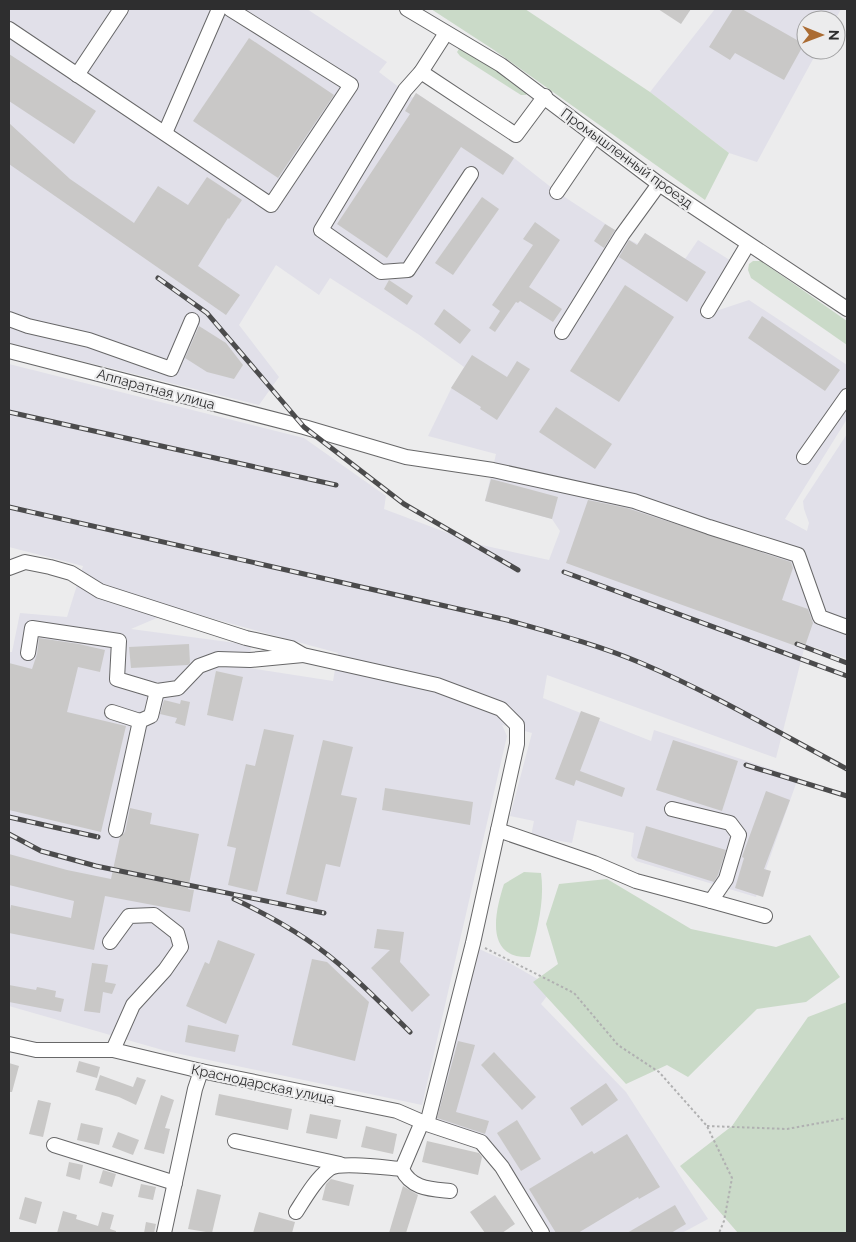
<svg xmlns="http://www.w3.org/2000/svg" width="856" height="1242" viewBox="0 0 856 1242" font-family="Raleway,sans-serif">
  <style>
    .built { fill: #e1e0e9; fill-rule: evenodd }
    .green { fill: #cadac8 }
    .building { fill: #c9c8c7 }
    .lines { fill: none; stroke-linecap: round; stroke-linejoin: round }
    .minor-casing { stroke: #676768; stroke-width: 16 }
    .path { stroke: #b0b0b1; stroke-width: 2; stroke-dasharray: 2.5 2.5; stroke-linecap: butt }
    .minor { stroke: #fff; stroke-width: 14 }
    .rail-casing { stroke: #4b4b4c; stroke-width: 5 }
    .rail { stroke: #ececed; stroke-width: 3; stroke-dasharray: 9; stroke-linecap: butt }
    .labels { text-anchor: middle; stroke-width: 4.5; stroke-linejoin: round; paint-order: stroke }
    .street-label { font-size: 14px; fill: #2e2e2f; stroke: #ececed }
  </style>
  <rect width="100%" height="100%" fill="#ececed"/>
  <g class="built">
    <path d="M9 9H307L387 62 379 72 413 98 416 93 514 158 557 192 630 240 638 244 645 233 685 259 698 240 736 264 713 312 749 300 847 365V419L785 519 807 531 809 523 804 509 803 501 847 434V659L814 647 804 649 776 758 547 675 543 698 651 741 654 730 798 778 756 897 636 861 631 856 634 833 577 820 572 843 531 836 534 821 510 816 532 733 502 725 507 736 422 1105 166 1051 9 1006V652H12L20 613 67 617 83 566 9 547V364L304 438 386 496 384 509 477 544 549 560 560 531 552 519 485 501 496 454 428 436 451 389 464 367 418 334 330 278 319 295 276 265 239 325 279 377 259 405 9 343ZM178 609 338 653 333 681 249 668 251 645 131 629Z"/>
    <polygon points="715,9 841,9 835,20 806,20 806,50 818,50 757,162 729,153 650,92"/>
    <polygon points="477,948 508,962 553,988 541,1004 626,1092 708,1219 682,1233 548,1233 508,1163 487,1137 432,1121"/>
  </g>
  <g class="green">
    <polygon points="431,9 525,9 650,92 729,153 705,200 494,50"/>
    <polygon points="459,49 463,49 523,85 527,93 526,95 521,95 460,56 457,52"/>
    <polygon points="753,261 761,261 847,321 847,345 751,278 748,270 749,264"/>
    <path d="M524 872 541 873C545 902 537 930 530 957 484 959 495 912 504 884Z"/>
    <polygon points="607,879 691,929 776,947 810,935 840,977 806,1002 757,1009 688,1077 667,1065 626,1084 533,982 558,964 546,924 559,884"/>
    <polygon points="847,1002 847,1233 738,1233 680,1166 732,1126 808,1017"/>
  </g>
  <g class="building">
    <polygon points="658,9 691,9 681,24"/>
    <polygon points="733,9 742,9 804,44 784,80 735,53 730,60 709,47"/>
    <polygon points="249,38 334,95 278,178 193,121"/>
    <polygon points="9,54 96,111 74,144 9,101"/>
    <polygon points="416,93 514,158 503,175 461,147 387,258 337,224 410,114 405,111"/>
    <polygon points="9,123 70,179 134,223 158,186 188,205 207,177 242,200 229,219 228,218 198,266 240,295 226,315 9,164"/>
    <polygon points="482,197 499,209 453,275 435,263"/>
    <polygon points="535,222 560,240 529,287 562,309 553,322 520,301 518,303 516,302 495,332 489,328 500,311 492,305 533,245 523,239"/>
    <polygon points="605,224 615,230 604,248 594,241"/>
    <polygon points="645,233 706,272 687,302 619,257 629,240 637,245"/>
    <polygon points="389,280 413,296 407,305 384,289"/>
    <polygon points="625,285 674,317 619,402 570,371"/>
    <polygon points="444,309 471,330 460,344 434,324"/>
    <polygon points="762,316 840,370 825,391 748,338"/>
    <polygon points="199,326 226,343 243,365 234,379 207,372 185,358"/>
    <polygon points="472,355 507,377 517,361 530,369 497,420 480,409 481,407 451,388"/>
    <polygon points="556,407 612,444 595,469 539,432"/>
    <polygon points="491,479 558,497 552,519 485,501"/>
    <polygon points="588,500 627,508 791,562 793,568 782,600 808,609 813,623 804,649 566,563"/>
    <polygon points="39,638 79,644 105,650 100,672 78,667 67,712 126,726 101,832 9,810 9,663 32,669 37,654"/>
    <polygon points="189,644 190,663 188,665 131,668 129,647"/>
    <polygon points="216,671 243,677 233,721 207,715"/>
    <polygon points="164,700 180,704 181,700 190,702 185,726 175,723 177,718 160,714"/>
    <polygon points="581,711 600,718 580,771 625,788 622,797 576,780 574,786 555,779"/>
    <polygon points="264,729 294,735 257,892 228,885 236,848 227,846 246,764 255,766"/>
    <polygon points="323,740 353,747 341,795 357,798 340,867 326,864 317,902 286,894"/>
    <polygon points="673,740 738,761 722,811 656,790"/>
    <polygon points="385,788 473,802 470,825 382,810"/>
    <polygon points="766,791 790,800 764,869 771,871 763,897 735,888 744,858 742,857 743,854"/>
    <polygon points="130,808 152,813 150,824 199,834 188,889 194,890 190,912 105,896 94,950 9,933 9,916 11,905 71,918 74,901 9,885 9,854 67,870 111,879 120,837 125,832"/>
    <polygon points="646,826 726,850 718,875 714,882 637,858"/>
    <polygon points="377,929 404,932 400,962 430,995 412,1012 371,968 390,950 374,948"/>
    <polygon points="218,940 255,954 226,1024 186,1006 205,962 209,964"/>
    <polygon points="312,959 327,962 369,1002 355,1061 292,1045"/>
    <polygon points="92,963 108,965 105,982 116,984 112,994 103,992 100,1013 84,1011"/>
    <polygon points="9,985 36,990 37,987 56,991 55,997 64,999 61,1012 9,1002"/>
    <polygon points="188,1025 239,1035 235,1052 185,1042"/>
    <polygon points="458,1041 475,1045 456,1112 489,1121 485,1134 437,1118"/>
    <polygon points="494,1052 536,1097 522,1110 481,1065"/>
    <polygon points="79,1061 100,1067 97,1078 76,1072"/>
    <polygon points="9,1063 19,1066 12,1092 9,1092"/>
    <polygon points="100,1075 133,1087 137,1077 146,1080 136,1105 119,1097 95,1090"/>
    <polygon points="606,1083 618,1100 582,1126 570,1108"/>
    <polygon points="219,1094 292,1109 288,1130 215,1115"/>
    <polygon points="161,1095 174,1100 165,1128 170,1129 164,1154 144,1149"/>
    <polygon points="38,1100 51,1103 43,1137 29,1134"/>
    <polygon points="310,1114 341,1120 337,1139 306,1133"/>
    <polygon points="517,1120 541,1159 521,1171 497,1133"/>
    <polygon points="81,1123 103,1128 99,1145 77,1140"/>
    <polygon points="366,1126 397,1134 393,1154 361,1147"/>
    <polygon points="118,1132 139,1140 133,1155 112,1147"/>
    <polygon points="627,1134 660,1187 639,1199 638,1197 578,1233 556,1233 529,1189 592,1151 594,1154"/>
    <polygon points="427,1141 479,1153 482,1157 478,1175 422,1162"/>
    <polygon points="69,1162 83,1165 80,1180 66,1176"/>
    <polygon points="103,1170 116,1174 112,1187 99,1183"/>
    <polygon points="331,1179 354,1185 349,1206 322,1200 326,1184"/>
    <polygon points="141,1184 156,1187 153,1200 138,1197"/>
    <polygon points="403,1186 418,1195 406,1233 389,1233"/>
    <polygon points="197,1189 221,1195 212,1233 188,1229"/>
    <polygon points="495,1195 515,1224 502,1233 485,1233 470,1212"/>
    <polygon points="25,1197 42,1202 36,1224 19,1219"/>
    <polygon points="675,1205 686,1224 671,1233 627,1233"/>
    <polygon points="63,1211 77,1215 76,1219 98,1226 102,1212 114,1215 110,1229 116,1231 116,1233 57,1233"/>
    <polygon points="259,1212 295,1222 292,1233 253,1233"/>
    <polygon points="146,1222 156,1224 154,1233 144,1233"/>
  </g>
  <g class="lines">
    <g class="minor-casing">
      <g id="minor">
        <polyline points="407,9 501,65 659,184 847,309"/>
        <polyline points="9,29 271,205 351,85 230,9"/>
        <polyline points="446,33 421,72 405,90 321,230 381,272 408,270 471,174"/>
        <polyline points="421,72 516,135 545,96"/>
        <polyline points="77,75 121,9"/>
        <polyline points="165,133 219,9"/>
        <polyline points="557,192 595,136"/>
        <polyline points="708,311 748,244"/>
        <polyline points="9,319 28,326 89,340 171,369 192,320"/>
        <polyline points="562,332 622,235 659,184"/>
        <polyline points="9,351 304,427 406,457 493,470 634,501 709,527 798,555 820,617 847,627"/>
        <polyline points="804,457 847,396"/>
        <polyline points="9,568 25,562 50,567 71,573 100,591 246,638 291,648 303,655 437,685 501,709 517,725 517,744 473,943 427,1124"/>
        <polyline points="28,653 32,628 119,641 117,679 157,691 178,688 199,666 218,659 250,660 303,655"/>
        <polyline points="112,712 140,721"/>
        <polyline points="116,830 140,721 151,716 157,691"/>
        <polyline points="498,830 594,863 636,881 711,901 726,879 739,835 730,823 672,809"/>
        <polyline points="711,901 765,916"/>
        <polyline points="110,942 129,916 154,915 177,933 181,947 165,970 133,1005 113,1050"/>
        <polyline points="9,1044 36,1050 113,1050 201,1071 397,1111 427,1124 481,1142 502,1167 542,1233"/>
        <path d="M422 1122 402 1169C411 1189 431 1189 450 1191"/>
        <polyline points="235,1141 340,1164"/>
        <polyline points="54,1145 175,1183"/>
        <path d="M296 1212C305 1198 315 1180 329 1169 339 1161 387 1168 402 1169"/>
        <polyline points="164,1233 195,1089 201,1071"/>
      </g>
    </g>
    <g class="path">
      <polyline points="485,948 574,993 618,1045 659,1072 707,1126 732,1178 724,1221 719,1233"/>
      <polyline points="707,1126 787,1129 847,1118"/>
    </g>
    <use href="#minor" class="minor"/>
    <g class="rail-casing">
      <g id="rail">
        <polyline points="158,278 207,313 304,427 404,504 518,570"/>
        <polyline points="9,412 336,485"/>
        <path d="M9 507 507 620C553 633 598 645 641 663 712 693 779 733 847 769"/>
        <polyline points="564,572 847,676"/>
        <polyline points="797,644 847,663"/>
        <polyline points="746,765 847,796"/>
        <polyline points="9,817 98,837"/>
        <polyline points="9,834 41,851 96,866 324,913"/>
        <path d="M234 899C275 918 316 942 349 973 370 992 390 1012 410 1032"/>
      </g>
    </g>
    <use href="#rail" class="rail"/>
  </g>
  <g class="labels">
    <g class="street-label">
      <text transform="translate(627 158) rotate(36)" y="5">Промышленный проезд</text>
      <text transform="translate(156 389) rotate(15)" y="5">Аппаратная улица</text>
      <text transform="translate(263 1084) rotate(12)" y="5">Краснодарская улица</text>
    </g>
  </g>
  <rect width="856" height="1242" fill="none" stroke="#2e2e2f" stroke-width="20"/>
  <g transform="translate(821 35) rotate(91)"><circle r="24" fill="#ececed" stroke="#a0a0a1"/>
  <path d="M0-4L9 19L0 12L-9 19Z" fill="#ab6c33"/>
  <text y="-8" font-size="14" font-weight="bold" text-anchor="middle" fill="#2e2e2f">N</text>
  </g>
</svg>
